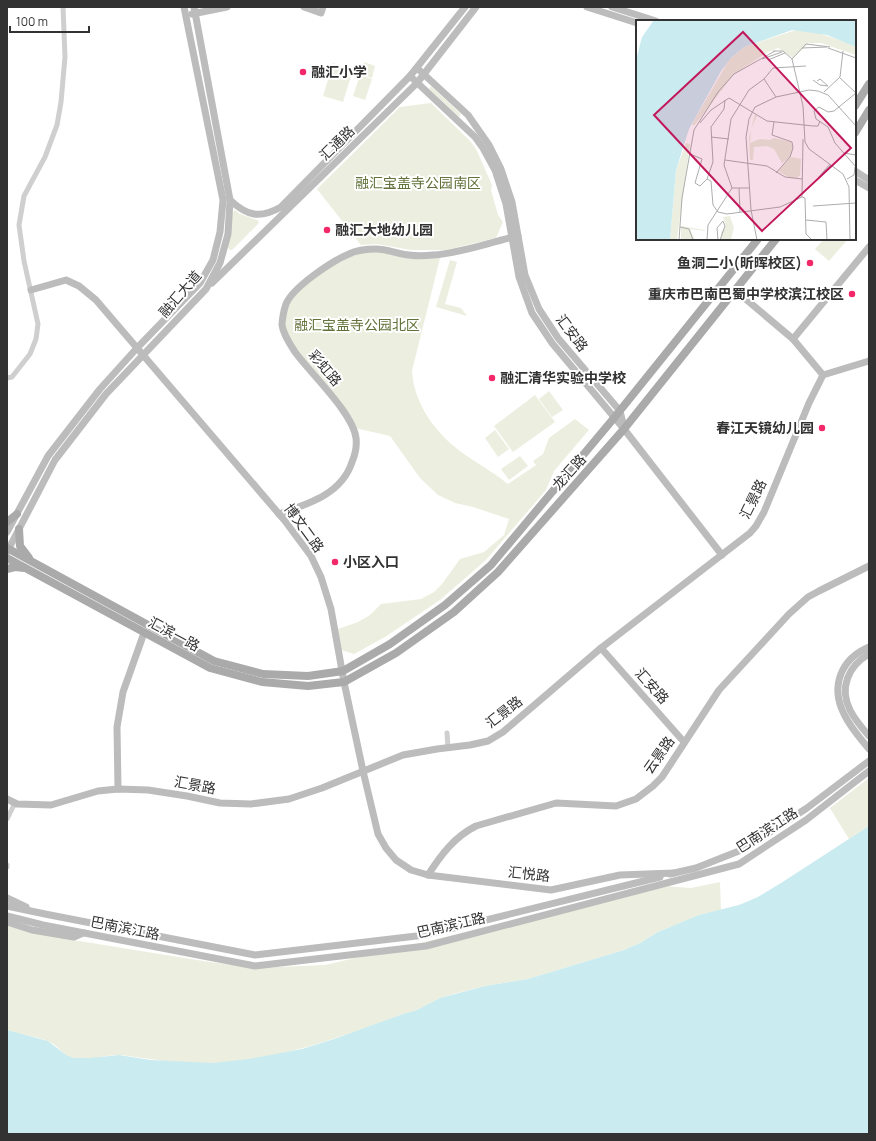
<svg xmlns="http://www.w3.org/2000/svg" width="876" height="1141" viewBox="0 0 876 1141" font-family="Manrope,'Noto Sans SC',sans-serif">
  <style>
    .green { fill: #ecefdf }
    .water { fill: #caebf0 }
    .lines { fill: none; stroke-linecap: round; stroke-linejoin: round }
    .street { stroke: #cfcfcf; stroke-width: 5 }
    .secondary { stroke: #bcbcbc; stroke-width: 7 }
    .primary { stroke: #aaa; stroke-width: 8 }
    .poi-dot { fill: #f42869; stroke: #fff; stroke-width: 1.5 }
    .labels { text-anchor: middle; stroke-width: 4; stroke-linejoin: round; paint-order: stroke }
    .poi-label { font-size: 14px; font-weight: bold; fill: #323232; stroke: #fff; text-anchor: start }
    .street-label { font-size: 14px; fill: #323232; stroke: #fff }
    .park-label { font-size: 14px; fill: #62723a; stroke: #fff }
    .inset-road { fill: none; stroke: #adadad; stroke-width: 1 }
    .view { fill: #c2185b; fill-opacity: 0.15; stroke: #c2185b; stroke-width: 2 }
    .inset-edge { fill: none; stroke: #323232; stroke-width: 2 }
  </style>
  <rect width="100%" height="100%" fill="#fff"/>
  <g class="green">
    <polygon points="364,62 375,66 372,78 360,74"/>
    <polygon points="333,63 353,70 343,102 323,96"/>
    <polygon points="360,75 372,79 365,100 353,96"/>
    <polygon points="431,86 461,114 459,117 429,89"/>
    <polygon points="431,103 471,142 477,151 492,185 491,190 498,215 503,222 496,238 446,250 411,250 377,244 361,245 317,189 400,107"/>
    <polygon points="235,210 240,214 257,220 259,222 258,224 232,250 230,250 227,247 233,212"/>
    <polygon points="824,239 848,239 829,261 815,249"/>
    <path d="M363 252H377L409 258H440L412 371C414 407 440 439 470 458 483 467 496 474 508 484L536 465 533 461 543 454 549 438 575 419 589 430 554 471 546 490 486 560 440 600 385 637 354 654 341 650 338 629 358 622 370 615 381 604 421 599 434 592 442 584 460 559 484 552 504 535 509 519 473 507 455 503 438 495 420 478 390 436 355 428C343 411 330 394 317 377 308 365 286 340 285 325 283 289 334 263 363 252Z"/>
    <polygon points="450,260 457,262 445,304 461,308 467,316 436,307"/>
    <polygon points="549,391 563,410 552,417 539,399"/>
    <polygon points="535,395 555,422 513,452 494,426"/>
    <polygon points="495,430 509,449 498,457 485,438"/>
    <polygon points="520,456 528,466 509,480 501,469"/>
    <polygon points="869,778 869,826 849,839 830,808"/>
    <path d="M720 882 721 910 699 915 685 921 658 932 640 943 624 950 528 979 485 986 457 993 440 998 417 1010 403 1014C341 1037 278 1061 211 1063 193 1063 168 1062 150 1059 140 1058 131 1056 121 1055 105 1054 88 1062 72 1058 63 1056 59 1046 50 1042 37 1036 21 1035 7 1030V925L73 940 203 961 254 968 325 965 664 886 691 888Z"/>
  </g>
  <polygon class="water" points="869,826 869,1134 7,1134 7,1030 48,1041 66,1055 73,1058 90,1058 119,1055 151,1060 212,1063 249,1059 302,1049 334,1039 403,1014 417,1010 440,998 485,986 528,979 624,950 640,943 658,932 699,915 739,905 758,897 781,883"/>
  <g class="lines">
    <g class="street">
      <polyline points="7,378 12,377 30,354 36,339 38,324 24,261 19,225 24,196 45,157 57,125 61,102 65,57 63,7"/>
      <polyline points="447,733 448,748"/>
      <polyline points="7,819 15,803"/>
      <polyline points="7,865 7,867"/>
    </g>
    <g class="secondary">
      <polyline points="304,7 321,13 323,7"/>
      <polyline points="587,7 637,23"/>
      <polyline points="612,7 656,21"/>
      <polyline points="192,14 227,7"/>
      <polyline points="417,68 468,115 489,145 501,169 512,202 525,275 539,309 558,338 620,411 624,427"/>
      <polyline points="410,76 475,137 483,148 495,170 506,204 519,277 532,313 552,343 624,429 722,555"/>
      <polyline points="855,171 869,180"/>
      <polyline points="855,180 869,188"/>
      <path d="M230 200C247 216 260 219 281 207L410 76 465 7"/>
      <polyline points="212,283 417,83 476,7"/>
      <polyline points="31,290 66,280 79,286 96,300 285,521 311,556 321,577 331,609 344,682 363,771 378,834 386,848 396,860 411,870 428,875 551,890 620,875 674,873"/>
      <polyline points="735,290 793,339 823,375"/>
      <polyline points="793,339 869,247"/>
      <path d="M279 514C308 504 342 494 352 462 355 455 357 446 356 438 353 413 311 374 295 352 291 346 283 333 282 325 282 320 284 309 286 304 293 287 332 261 349 254 357 250 367 249 376 249 387 249 398 254 409 255 416 256 425 256 433 255 462 253 490 242 518 236"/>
      <polyline points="7,532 48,456 100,389 137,348 200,283 213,260 220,232 223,200 184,7"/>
      <polyline points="7,552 55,460 106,394 206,289 220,263 228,234 230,200 194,7"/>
      <path d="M869 647C841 659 830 686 844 714 850 727 860 738 869 749"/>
      <polyline points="601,648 684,742"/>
      <path d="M869 654C848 666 839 688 850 710 855 720 862 728 869 736"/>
      <polyline points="118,789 117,727 123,692 144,633"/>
      <polyline points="7,799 17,804 51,805 98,791 118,789 148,790 187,796 220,803 251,804 289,799 322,788 403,755 437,749 470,745 488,741 503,732 601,648 750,533 756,526 764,512 809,403 823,375 869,361"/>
      <polyline points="670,874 696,868 744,849 807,808 869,761"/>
      <path d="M428 875C441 855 454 837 476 826L556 803 616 806 636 799 653 786 662 777 719 690 789 614 808 597 819 591 869 566"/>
      <polyline points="7,898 26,907"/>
      <polyline points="7,906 45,914 255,955 425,935 660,877"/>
      <polyline points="7,916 43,925 255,966 426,946 739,864 806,820 869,771"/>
      <polyline points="7,922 32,930 74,937 83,933"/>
    </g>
    <g class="primary">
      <polyline points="855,106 869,84"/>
      <polyline points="855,133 869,110"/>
      <polyline points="7,522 17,514"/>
      <polyline points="19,529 20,546 29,558"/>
      <polyline points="7,548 214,661 263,674 308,676 343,671 390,644 445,605 491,565 614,418 758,239"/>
      <polyline points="7,558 210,668 262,682 308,686 344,682 396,653 454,612 498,572 624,429 776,239"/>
      <polyline points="7,569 15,567 24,568"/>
    </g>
  </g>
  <g class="poi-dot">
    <circle cx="303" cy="72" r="4"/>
    <circle cx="327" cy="230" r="4"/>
    <circle cx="810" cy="263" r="4"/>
    <circle cx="852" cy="294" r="4"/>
    <circle cx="492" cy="378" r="4"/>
    <circle cx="822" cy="428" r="4"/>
    <circle cx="335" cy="562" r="4"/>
  </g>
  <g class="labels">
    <g class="poi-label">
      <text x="311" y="77">融汇小学</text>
      <text x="335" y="235">融汇大地幼儿园</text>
      <text x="802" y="268" text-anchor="end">鱼洞二小(昕晖校区)</text>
      <text x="844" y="299" text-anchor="end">重庆市巴南巴蜀中学校滨江校区</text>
      <text x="500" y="383">融汇清华实验中学校</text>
      <text x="814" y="433" text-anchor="end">春江天镜幼儿园</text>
      <text x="343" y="567">小区入口</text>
    </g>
    <g class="street-label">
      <text transform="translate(337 143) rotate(-44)" y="5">汇通路</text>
      <text transform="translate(180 294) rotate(-49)" y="5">融汇大道</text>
      <text transform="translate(572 333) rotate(53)" y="5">汇安路</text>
      <text transform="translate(325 368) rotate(50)" y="5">彩虹路</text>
      <text transform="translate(569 472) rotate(-48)" y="5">龙汇路</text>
      <text transform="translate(753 499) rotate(-64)" y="5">汇景路</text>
      <text transform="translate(304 528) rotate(54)" y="5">博文二路</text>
      <text transform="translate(174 634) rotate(28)" y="5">汇滨一路</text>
      <text transform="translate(652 686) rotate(48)" y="5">汇安路</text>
      <text transform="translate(504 712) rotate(-38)" y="5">汇景路</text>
      <text transform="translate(659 755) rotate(-55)" y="5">云景路</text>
      <text transform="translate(195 785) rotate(10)" y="5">汇景路</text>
      <text transform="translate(767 830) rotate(-33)" y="5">巴南滨江路</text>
      <text transform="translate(529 874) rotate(6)" y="5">汇悦路</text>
      <text transform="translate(451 925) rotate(-13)" y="5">巴南滨江路</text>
      <text transform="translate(125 928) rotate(11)" y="5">巴南滨江路</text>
    </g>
    <g class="park-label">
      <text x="418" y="188">融汇宝盖寺公园南区</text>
      <text x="357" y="330">融汇宝盖寺公园北区</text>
    </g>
  </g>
  <g transform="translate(636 20)">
    <rect width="220" height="220" fill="#fff"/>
    <path d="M160 10 182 13 209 22 220 27V35L185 23H173L157 38 142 28 132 32 98 54 58 106 56 104 93 40 108 27ZM119 94 121 96 115 109 114 123 124 119 134 120 138 118 155 122 157 128 153 138 146 143 138 129 131 126 118 127 117 140H114L113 117ZM50 123 54 124 41 219 34 220 40 150ZM155 137 165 139 164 155 161 158H154L142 151ZM94 196 98 208 95 219 85 220V212L90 206 87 197ZM45 206 69 210V211L54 209 59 220H45Z" fill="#ecefdf"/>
    <path d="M18 0H220V27L191 15 156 10 108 27 95 38 85 51 53 109 40 150 34 220H0V40L6 17Z" fill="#caebf0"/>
    <path class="inset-road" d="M166 28 191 27M192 28 220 38M137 31H147L156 39 170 24 194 27M126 39 146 32M156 39 167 86 169 122 173 129 207 154 213 167 214 220M132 40 149 33M203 57 220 73M128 59 140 77M177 60 184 65 192 66 184 59 181 61M188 72 204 57 207 31M220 73 198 91 192 92 183 87 178 91 180 99 192 107 199 123 220 147M138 102 136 115 156 122 157 128 154 137 140 153M64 103 75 90 93 78 131 101 177 106H182L184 101M75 117 93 119M208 133 220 135M54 134 66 139 59 163 64 166 71 159 75 161 77 185 82 192 91 194 144 187 166 177 169 178 170 214 176 220M89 140 131 146 149 157 166 159M194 144 182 158 195 145M71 159 77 142 75 107 88 89 89 80M211 159 218 155 219 147M96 168H113M103 168 104 192M166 177 167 119M177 186 220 183M170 200 190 202 191 220M44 207 53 209 57 220M43 220 46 178 58 110 82 72 98 54 139 31M71 220 72 205 96 168 88 145 95 99 113 70 128 59 137 48 170 46M82 220 81 208 87 201 89 206 84 220M121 220 115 190 110 117 113 99 119 87 140 77 173 70 182 71 192 75 220 106"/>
    <path class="view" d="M107 12 215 128 126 211 18 95Z"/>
    <rect width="220" height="220" class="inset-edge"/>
  </g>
  <rect width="876" height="1141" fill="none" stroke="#323232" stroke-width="16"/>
  <path d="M10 26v6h79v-6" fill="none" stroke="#323232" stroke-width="2"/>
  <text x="16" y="26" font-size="12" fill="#323232" stroke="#ffffff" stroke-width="3" paint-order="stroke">100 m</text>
</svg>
